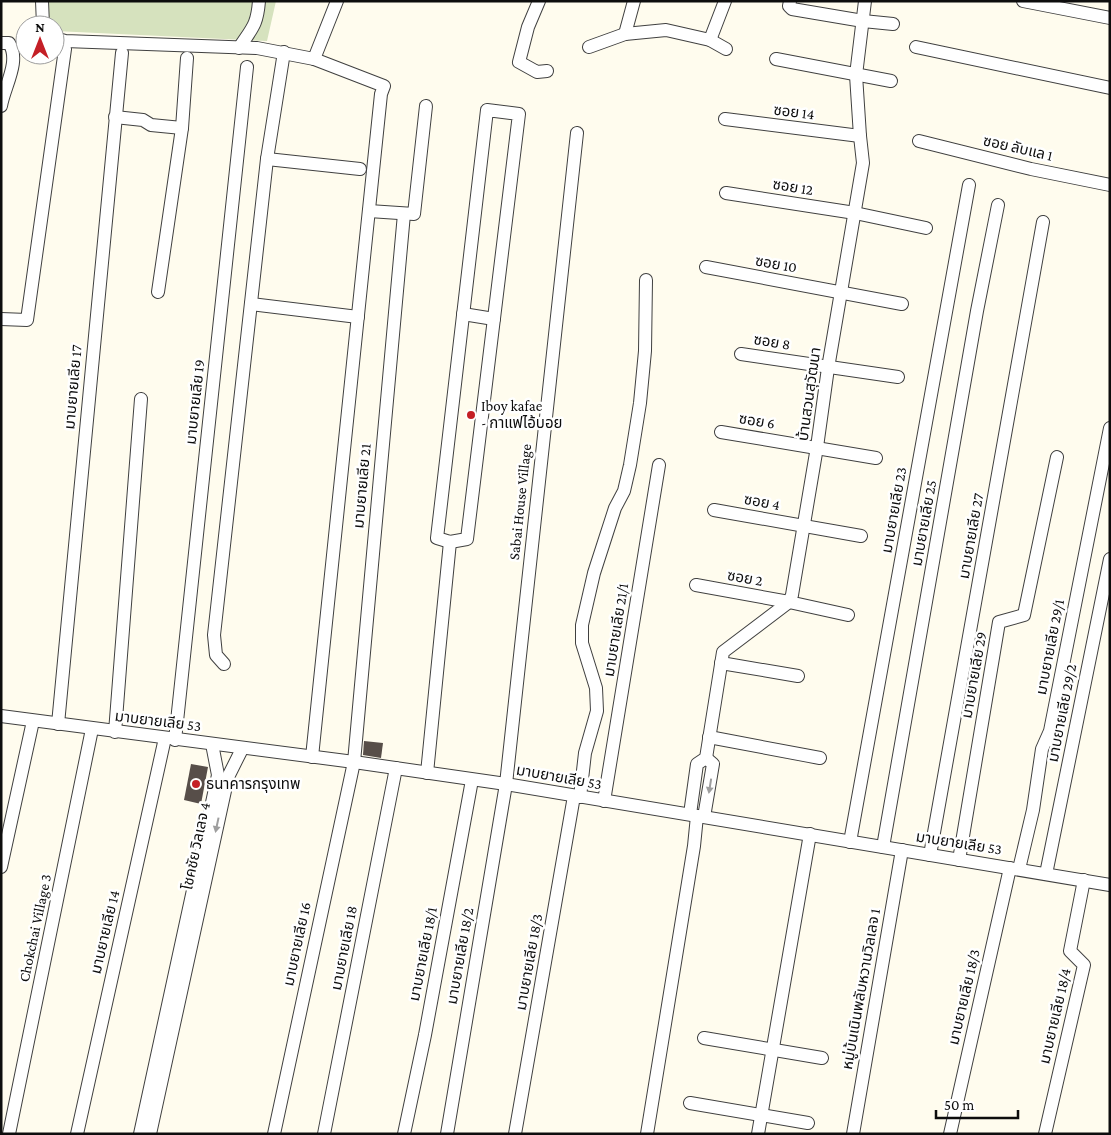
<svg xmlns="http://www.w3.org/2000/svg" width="1111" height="1135" viewBox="0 0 1111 1135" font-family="'Crimson Pro','Noto Sans Thai',serif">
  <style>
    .cemetery { fill: #d6e2be }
    .building { fill: #574e49 }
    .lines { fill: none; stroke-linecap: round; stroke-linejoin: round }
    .minor-casing { stroke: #404040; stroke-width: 14 }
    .minor { stroke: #fff; stroke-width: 12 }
    .oneway { fill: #9e9e9e }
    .poi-dot { fill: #c41f26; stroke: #fff; stroke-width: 2 }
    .labels { text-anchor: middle; stroke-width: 5; stroke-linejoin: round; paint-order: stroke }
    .street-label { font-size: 15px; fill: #0d0d0d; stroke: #fff }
    .poi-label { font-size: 15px; fill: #0d0d0d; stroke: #fff; text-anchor: start }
  </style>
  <rect width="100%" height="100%" fill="#fffcee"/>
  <polygon class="cemetery" points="37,1 276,1 267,41 55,31 55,25 37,25"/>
  <g class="building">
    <polygon points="364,741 383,743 381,758 363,755"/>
    <polygon points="191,764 208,767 201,804 184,800"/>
  </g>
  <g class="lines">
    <g class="minor-casing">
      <g id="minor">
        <polyline points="42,1 43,25"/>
        <polyline points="539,1 528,27 519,62 537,72 547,71"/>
        <polyline points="790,1 789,6 792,9 863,21 893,24"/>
        <polyline points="1023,1 1110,18"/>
        <polyline points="625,34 634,1"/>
        <polyline points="55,38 65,41 257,48 314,59 384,86 381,94 312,757"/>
        <polyline points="710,40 725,1"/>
        <path d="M1 43H9C21 61 4 87 1 106"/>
        <polyline points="589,47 625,34 666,30 710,40 726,49"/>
        <polyline points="916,47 1110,88"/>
        <path d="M239 48C252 28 257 26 259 1"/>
        <polyline points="314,59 337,1"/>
        <polyline points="776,59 891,81"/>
        <polygon points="487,110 519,114 467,539 450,542 437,538"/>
        <polyline points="115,117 143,120 151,125 182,128"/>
        <polyline points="725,119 860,136"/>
        <polyline points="919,141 1031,169 1110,185"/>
        <polyline points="267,159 360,169"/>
        <polyline points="726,193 855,213 926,228"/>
        <polyline points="369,211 414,214 426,106"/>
        <polyline points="706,267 902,304"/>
        <polyline points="158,292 182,128 187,58"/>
        <polyline points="251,304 358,317"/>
        <polyline points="463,314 494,319"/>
        <polyline points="1,319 27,320 65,49"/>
        <polyline points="741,354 898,377"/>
        <polyline points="721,432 876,458"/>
        <polyline points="714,510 861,536"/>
        <polyline points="696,585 789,602 848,615"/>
        <polyline points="721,663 798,676"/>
        <polyline points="224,664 216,655 214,635 267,159 284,52"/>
        <polyline points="1,716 354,762 506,784 1110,885"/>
        <polyline points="58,724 122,53"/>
        <polyline points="115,732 141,399"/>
        <polyline points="709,737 820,758"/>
        <polyline points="175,740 247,67"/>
        <polyline points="427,773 450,542"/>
        <polyline points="580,797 585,753 597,711 596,688 582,643 582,625 594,573 615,508 624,491 630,465 640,403 645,351 646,280"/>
        <polyline points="604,801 659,465"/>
        <polyline points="690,814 697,764 706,758 723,652 789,602 792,595 817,447 828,368 863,163 860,136 856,75 865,1"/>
        <polyline points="704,817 713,764 706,758"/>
        <polyline points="850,842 969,185"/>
        <polyline points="883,847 977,311 998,205"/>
        <polyline points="930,855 1043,222"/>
        <polyline points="959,860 999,622 1024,615 1057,457"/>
        <polyline points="1,867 33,721"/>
        <polyline points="1019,869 1033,810 1042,749 1050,731 1110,428"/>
        <polyline points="1046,874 1110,559"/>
        <polyline points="704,1038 822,1058"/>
        <polyline points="690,1103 808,1123"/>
        <polyline points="9,1134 92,729"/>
        <polyline points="77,1134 165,738"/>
        <polyline points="140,1134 218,775 212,744"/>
        <polyline points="150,1134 228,777 242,749"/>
        <polyline points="274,1134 354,762 404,214"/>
        <polyline points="324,1134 396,768"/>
        <polyline points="404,1134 425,1035 472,780"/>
        <polyline points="447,1134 506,784 577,133"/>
        <polyline points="515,1134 574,796"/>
        <polyline points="647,1134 694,846 697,816"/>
        <polyline points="758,1134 810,834"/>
        <polyline points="853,1134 902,850"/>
        <polyline points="950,1134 1010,868"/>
        <polyline points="1045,1134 1084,965 1070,951 1084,880"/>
      </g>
    </g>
    <use href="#minor" class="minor"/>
  </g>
  <defs><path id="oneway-solid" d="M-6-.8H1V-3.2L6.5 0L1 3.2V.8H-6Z" transform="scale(1.25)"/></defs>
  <g class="oneway">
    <use href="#oneway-solid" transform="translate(710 786) rotate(99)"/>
    <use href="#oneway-solid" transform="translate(217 825) rotate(102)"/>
  </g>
  <g class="poi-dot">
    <circle cx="471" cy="415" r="5"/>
    <circle cx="196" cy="784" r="5"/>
  </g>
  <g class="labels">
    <g class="street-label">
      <text transform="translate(794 112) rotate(7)" y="5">ซอย 14</text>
      <text transform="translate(1018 148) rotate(13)" y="5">ซอย ลับแล 1</text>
      <text transform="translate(793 187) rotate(9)" y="5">ซอย 12</text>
      <text transform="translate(776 264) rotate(10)" y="5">ซอย 10</text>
      <text transform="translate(772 342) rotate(9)" y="5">ซอย 8</text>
      <text transform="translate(73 387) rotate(-85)" y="5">มาบยายเลีย 17</text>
      <text transform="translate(809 394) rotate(-82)" y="5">บ้านสวนสุวัฒนา</text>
      <text transform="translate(195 402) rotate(-84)" y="5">มาบยายเลีย 19</text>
      <text transform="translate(757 421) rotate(9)" y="5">ซอย 6</text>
      <text transform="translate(362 486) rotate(-85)" y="5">มาบยายเลีย 21</text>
      <text transform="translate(520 502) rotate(-84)" y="5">Sabai House Village</text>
      <text transform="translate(762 502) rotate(10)" y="5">ซอย 4</text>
      <text transform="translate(894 510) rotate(-80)" y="5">มาบยายเลีย 23</text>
      <text transform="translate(924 523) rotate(-80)" y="5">มาบยายเลีย 25</text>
      <text transform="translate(971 536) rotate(-80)" y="5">มาบยายเลีย 27</text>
      <text transform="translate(745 578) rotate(10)" y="5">ซอย 2</text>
      <text transform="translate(616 630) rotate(-81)" y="5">มาบยายเลีย 21/1</text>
      <text transform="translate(1050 647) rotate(-79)" y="5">มาบยายเลีย 29/1</text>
      <text transform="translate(974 675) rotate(-80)" y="5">มาบยายเลีย 29</text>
      <text transform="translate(1062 713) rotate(-79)" y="5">มาบยายเลีย 29/2</text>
      <text transform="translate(158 721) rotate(7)" y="5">มาบยายเลีย 53</text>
      <text transform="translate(559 777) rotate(10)" y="5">มาบยายเลีย 53</text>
      <text transform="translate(959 843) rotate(9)" y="5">มาบยายเลีย 53</text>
      <text transform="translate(196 846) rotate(-78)" y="5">โชคชัย วิลเลจ 4</text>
      <text transform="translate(35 928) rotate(-78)" y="5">Chokchai Village 3</text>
      <text transform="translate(105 932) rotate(-77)" y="5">มาบยายเลีย 14</text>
      <text transform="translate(297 944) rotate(-78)" y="5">มาบยายเลีย 16</text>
      <text transform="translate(344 948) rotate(-79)" y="5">มาบยายเลีย 18</text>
      <text transform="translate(423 954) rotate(-79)" y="5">มาบยายเลีย 18/1</text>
      <text transform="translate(460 956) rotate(-80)" y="5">มาบยายเลีย 18/2</text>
      <text transform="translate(529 962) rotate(-80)" y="5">มาบยายเลีย 18/3</text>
      <text transform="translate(861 989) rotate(-80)" y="5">หมู่บ้นเนินพลับหวานวิลเลจ 1</text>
      <text transform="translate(964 997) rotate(-77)" y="5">มาบยายเลีย 18/3</text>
      <text transform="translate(1055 1016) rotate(-77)" y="5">มาบยายเลีย 18/4</text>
    </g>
    <g class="poi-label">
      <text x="481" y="411">Iboy kafae<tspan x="481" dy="17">- กาแฟไอ้บอย</tspan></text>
      <text x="206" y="789">ธนาคารกรุงเทพ</text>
    </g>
  </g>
  <rect width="1111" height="1135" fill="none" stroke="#0d0d0d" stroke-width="5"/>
  <g transform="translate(40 40)"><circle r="24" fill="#ffffff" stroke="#9e9e9e"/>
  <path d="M0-4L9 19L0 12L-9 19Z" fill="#c41f26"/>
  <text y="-8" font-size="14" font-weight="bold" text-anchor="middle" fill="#0d0d0d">N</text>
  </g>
  <path d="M936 1110v8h82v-8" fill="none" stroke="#0d0d0d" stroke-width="2.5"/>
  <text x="944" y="1110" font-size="15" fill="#0d0d0d" stroke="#ffffff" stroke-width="4" paint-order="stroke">50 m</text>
</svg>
